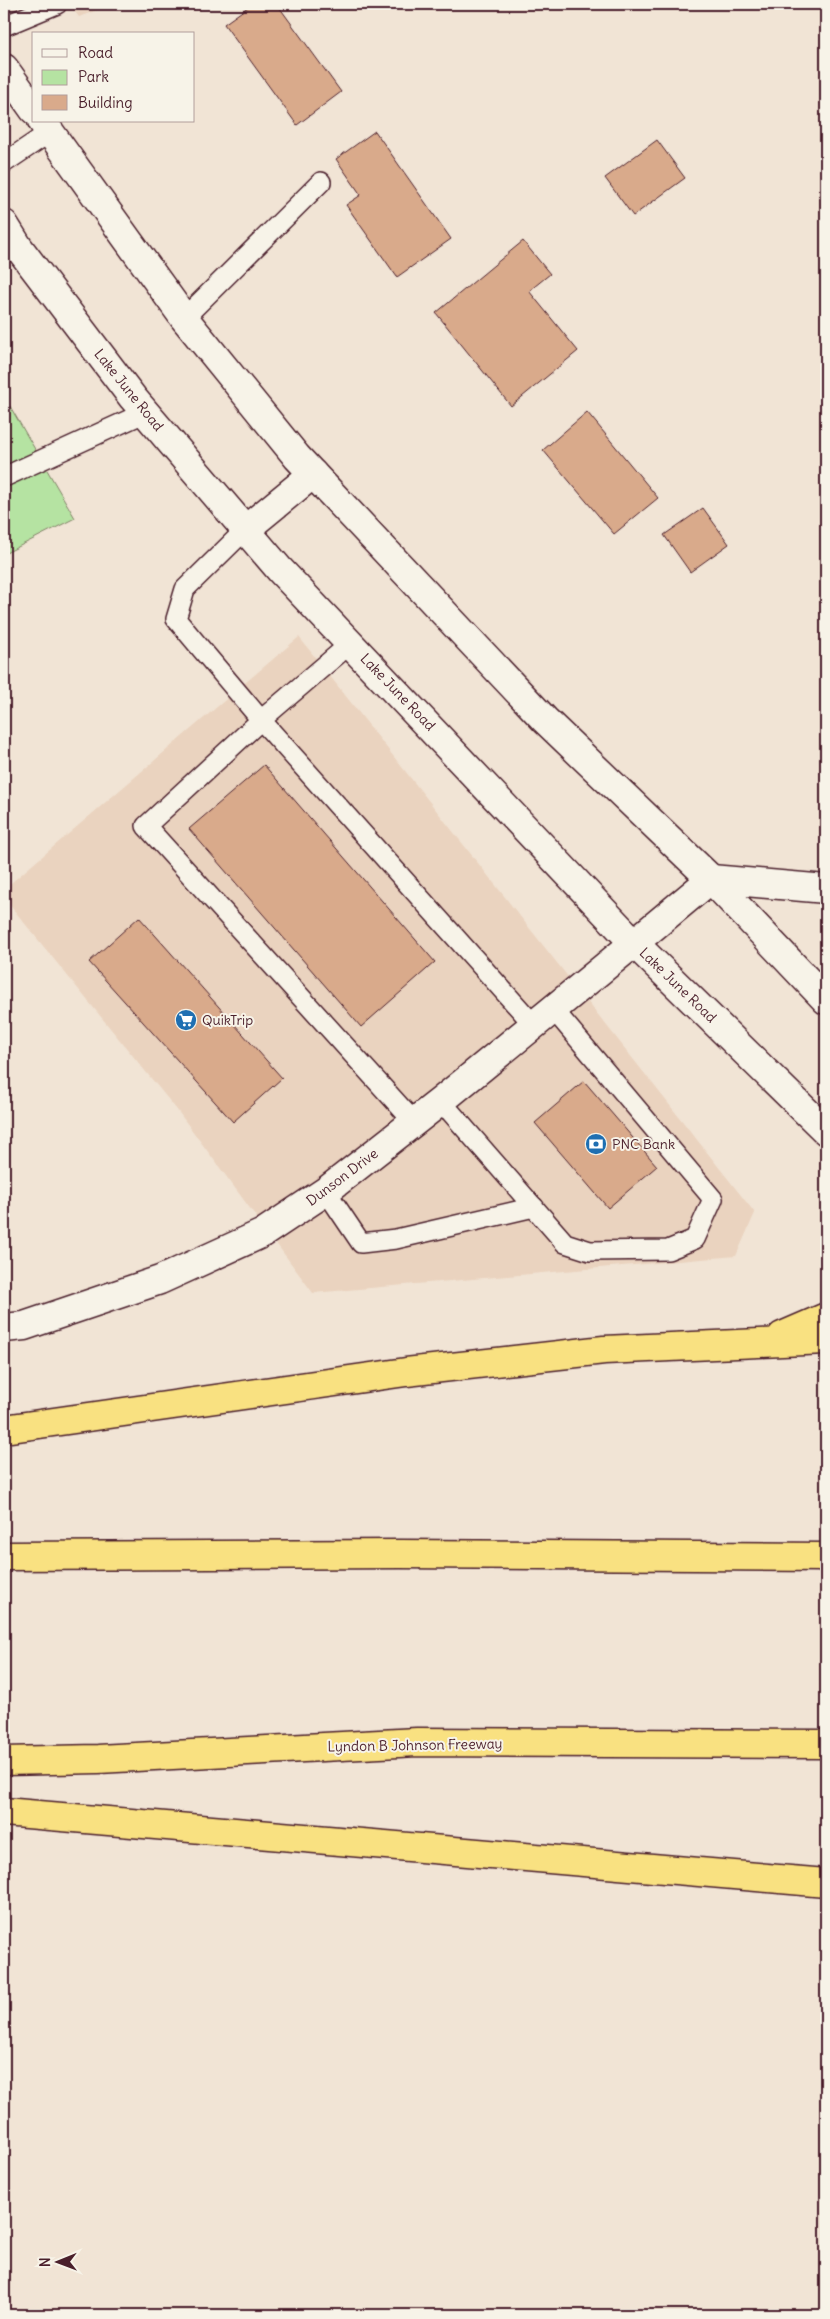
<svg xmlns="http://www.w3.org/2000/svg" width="830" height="2319" viewBox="0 0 830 2319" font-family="Delius,sans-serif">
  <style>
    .built { fill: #ead3bf }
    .green { fill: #b5e3a2; stroke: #808166 }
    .building { fill: #d9aa8b; stroke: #4a1f2b }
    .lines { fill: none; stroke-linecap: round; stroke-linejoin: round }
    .lane-casing { stroke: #4a1f2b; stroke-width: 22 }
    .street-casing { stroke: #4a1f2b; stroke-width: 31 }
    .secondary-casing { stroke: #4a1f2b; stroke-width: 31 }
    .highway-casing { stroke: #4a1f2b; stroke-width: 31 }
    .lane { stroke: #f7f3e8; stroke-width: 19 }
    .street { stroke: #f7f3e8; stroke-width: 28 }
    .secondary { stroke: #f7f3e8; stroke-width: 28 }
    .highway { stroke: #f9e181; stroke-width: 28 }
    .labels { text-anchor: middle; stroke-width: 4; stroke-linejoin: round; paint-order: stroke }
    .street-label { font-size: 14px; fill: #4a1f2b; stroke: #f7f3e8 }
    .poi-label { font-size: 14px; fill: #4a1f2b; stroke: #f7f3e8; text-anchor: start }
  </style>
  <rect width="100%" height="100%" fill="#f1e4d5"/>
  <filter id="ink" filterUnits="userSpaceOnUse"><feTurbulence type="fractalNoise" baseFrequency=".02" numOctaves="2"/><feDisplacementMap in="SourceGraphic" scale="10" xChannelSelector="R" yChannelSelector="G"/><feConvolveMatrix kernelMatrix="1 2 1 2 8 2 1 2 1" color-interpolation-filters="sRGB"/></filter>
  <g filter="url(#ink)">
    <g class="built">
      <polygon points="69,4 113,4 79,17"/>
      <polygon points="299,637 755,1213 736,1256 313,1293 177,1110 4,898 4,889"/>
    </g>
    <polygon class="green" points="4,396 75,518 4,554"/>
    <g class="building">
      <polygon points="252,4 277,4 341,92 297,125 224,24"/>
      <polygon points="375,131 451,239 397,277 346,205 361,195 336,159"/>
      <polygon points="657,140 685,178 633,216 605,178"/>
      <polygon points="523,241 550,274 529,291 578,351 511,406 436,313"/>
      <polygon points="587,412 658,498 614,534 543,450"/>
      <polygon points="703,508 729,544 690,572 664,535"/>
      <polygon points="264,765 435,962 361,1027 189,829"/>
      <polygon points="139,917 282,1078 233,1122 89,962"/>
      <polygon points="584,1081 657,1166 608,1208 535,1123"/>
    </g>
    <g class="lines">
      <g class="lane-casing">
        <g id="lane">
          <polyline points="4,26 57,4"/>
          <polyline points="4,163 50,132"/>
          <polyline points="184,318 321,182"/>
          <polyline points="4,477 146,412"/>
          <polyline points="246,529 185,589 176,619 261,720 534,1025"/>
          <polyline points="351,643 261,720 146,826 414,1122"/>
          <polyline points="441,1101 565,1243 590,1251 668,1250 695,1239 713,1199 553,1009"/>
          <polyline points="326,1191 361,1243 396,1239 534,1207"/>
        </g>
      </g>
      <g class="street-casing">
        <polyline id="street" points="4,1328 24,1326 160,1280 263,1233 326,1191 441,1101 634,943"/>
      </g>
      <g class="secondary-casing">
        <g id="secondary">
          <polyline points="4,68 34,110"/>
          <polyline points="42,121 184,318 297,457 545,720 711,879 826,1000"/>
          <polyline points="4,224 19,248 133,398 280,570 634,943 826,1131"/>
          <polyline points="246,529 313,474"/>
          <polyline points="634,943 711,879 826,889"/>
        </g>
      </g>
      <g class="highway-casing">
        <g id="highway">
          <polyline points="782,1336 826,1317"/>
          <polyline points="4,1429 406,1372 604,1350 826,1340"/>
          <polyline points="4,1556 400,1554 826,1557"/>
          <polyline points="4,1761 98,1759 417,1742 826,1744"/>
          <polyline points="4,1812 826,1883"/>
        </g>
      </g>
      <use href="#lane" class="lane"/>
      <use href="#street" class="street"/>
      <use href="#secondary" class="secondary"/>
      <use href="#highway" class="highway"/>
    </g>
  </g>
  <defs>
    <g id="supermarket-disc" transform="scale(1.125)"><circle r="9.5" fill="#1f6fb2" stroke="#f7f3e8"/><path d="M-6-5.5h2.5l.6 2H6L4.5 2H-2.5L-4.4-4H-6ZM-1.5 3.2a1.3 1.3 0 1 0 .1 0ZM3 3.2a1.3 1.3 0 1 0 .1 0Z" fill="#fff"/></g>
    <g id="bank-disc" transform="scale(1.125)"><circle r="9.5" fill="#1f6fb2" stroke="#f7f3e8"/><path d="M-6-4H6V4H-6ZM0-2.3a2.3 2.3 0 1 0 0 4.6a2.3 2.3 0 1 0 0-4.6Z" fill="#fff"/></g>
  </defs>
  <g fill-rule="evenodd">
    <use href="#supermarket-disc" x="186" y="1020"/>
    <use href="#bank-disc" x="596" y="1144"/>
  </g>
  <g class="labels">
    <g class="street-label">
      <text transform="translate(129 390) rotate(51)" y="5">Lake June Road</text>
      <text transform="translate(398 692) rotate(46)" y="5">Lake June Road</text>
      <text transform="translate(678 985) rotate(44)" y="5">Lake June Road</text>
      <text transform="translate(342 1177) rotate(-37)" y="5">Dunson Drive</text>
      <text transform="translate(415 1745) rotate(-1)" y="5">Lyndon B Johnson Freeway</text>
    </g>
    <g class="poi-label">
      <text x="202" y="1025">QuikTrip</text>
      <text x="612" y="1149">PNC Bank</text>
    </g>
  </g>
  <rect width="830" height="2319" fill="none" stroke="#f7f3e8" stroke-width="20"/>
  <rect x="10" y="10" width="810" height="2299" fill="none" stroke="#4a1f2b" stroke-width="2" filter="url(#ink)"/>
  <rect x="32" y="32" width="162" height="90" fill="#f7f3e8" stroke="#b29e9c"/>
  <rect x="42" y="49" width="25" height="8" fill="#f7f3e8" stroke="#b29e9c"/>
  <text x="78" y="58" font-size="15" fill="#4a1f2b">Road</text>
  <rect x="42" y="70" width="25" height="15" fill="#b5e3a2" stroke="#b29e9c"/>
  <text x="78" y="82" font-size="15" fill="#4a1f2b">Park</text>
  <rect x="42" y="95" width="25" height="15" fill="#d9aa8b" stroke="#b29e9c"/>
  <text x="78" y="108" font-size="15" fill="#4a1f2b">Building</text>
  <g transform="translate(58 2262) rotate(269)" stroke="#f7f3e8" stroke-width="4" paint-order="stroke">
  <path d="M0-4L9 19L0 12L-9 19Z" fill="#4a1f2b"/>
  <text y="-8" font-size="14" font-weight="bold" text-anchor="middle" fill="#4a1f2b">N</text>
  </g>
</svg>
